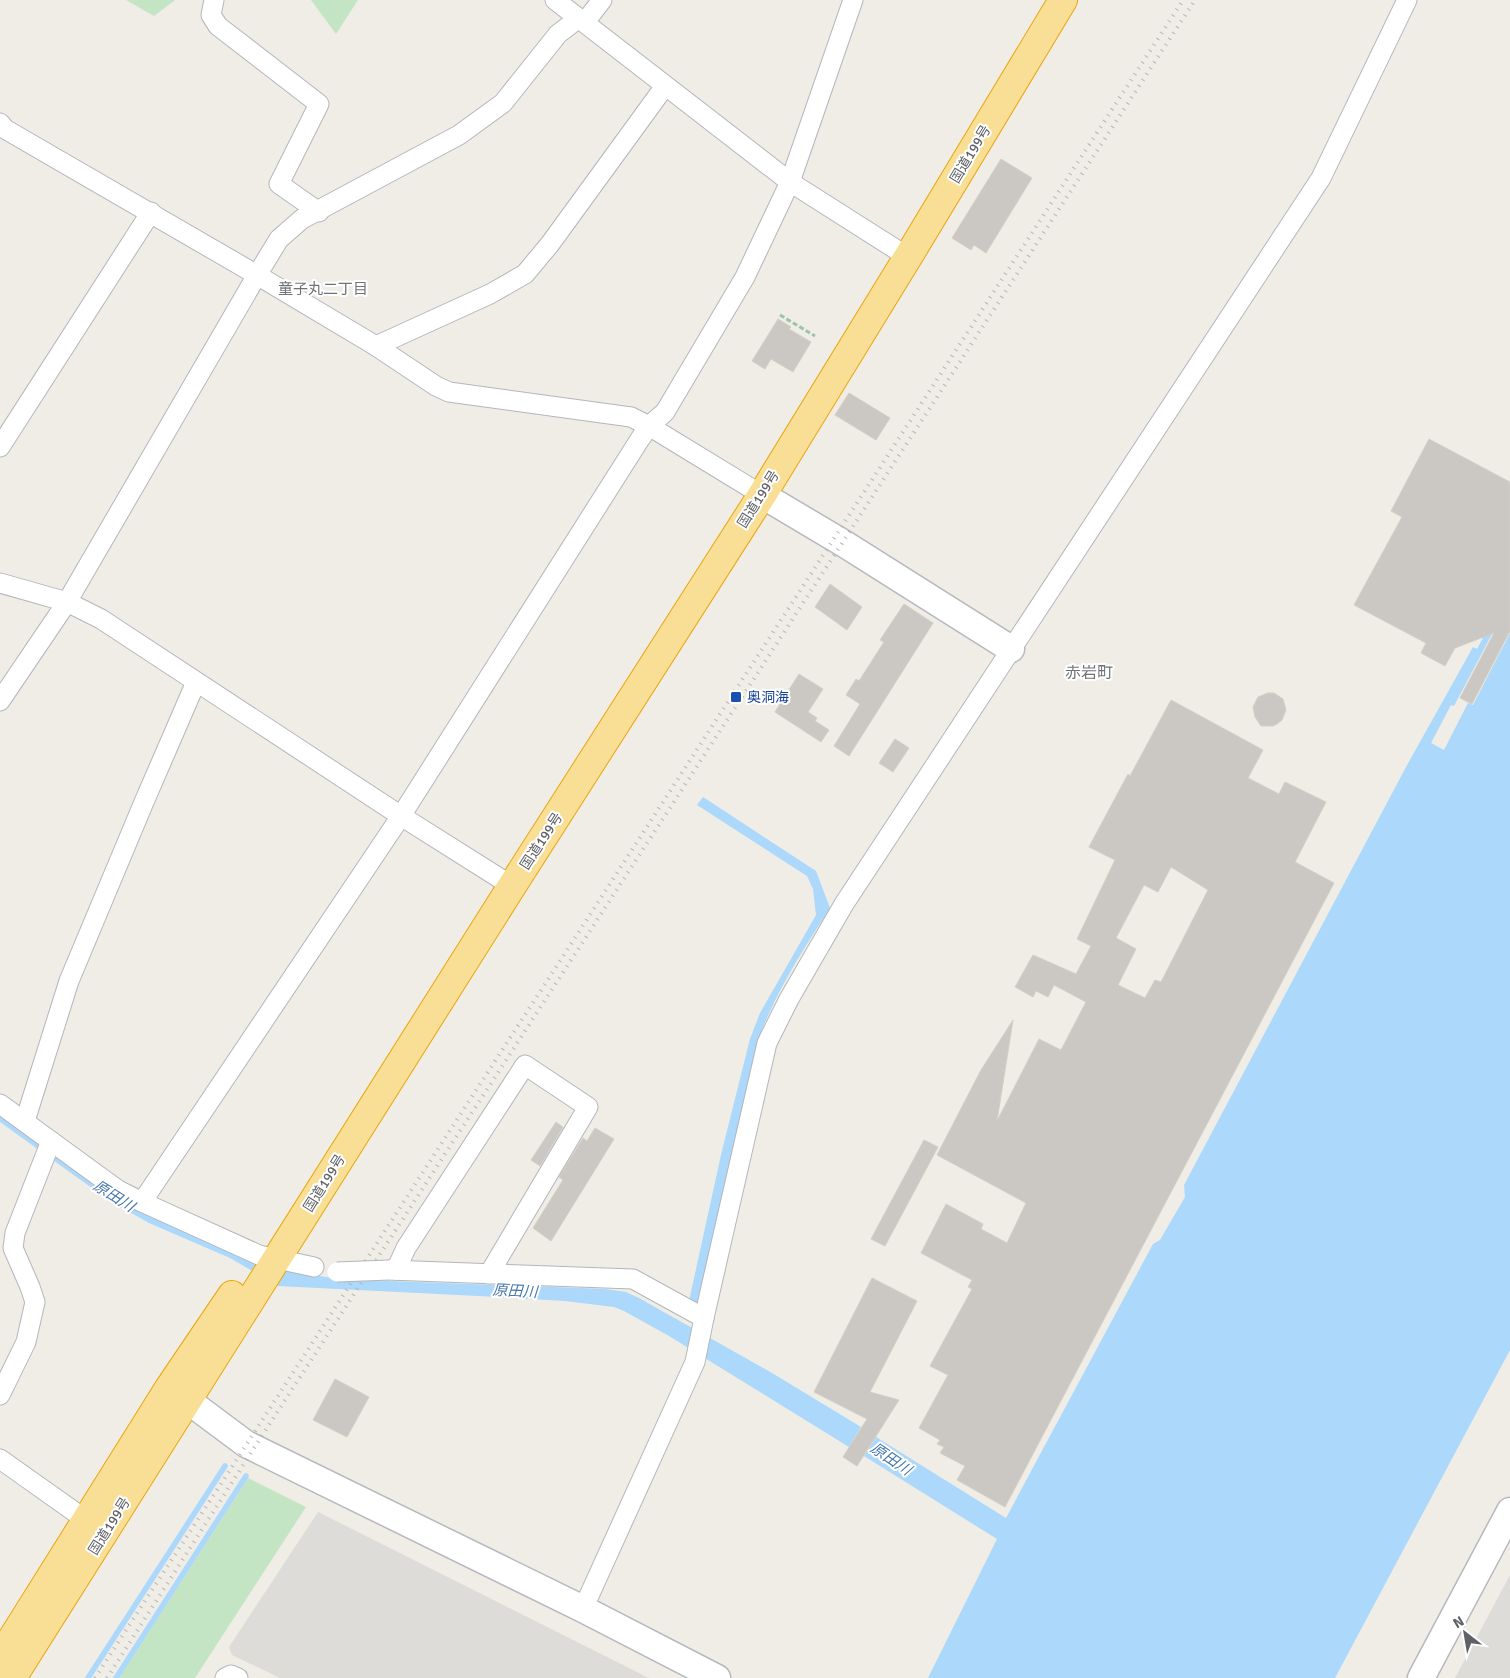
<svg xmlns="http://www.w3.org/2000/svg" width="1510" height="1678" viewBox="0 0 1510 1678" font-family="Signika,'Noto Sans JP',sans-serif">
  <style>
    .industrial { fill: #dedcd8 }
    .green { fill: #c4e5c4 }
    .water { fill: #abd8fb }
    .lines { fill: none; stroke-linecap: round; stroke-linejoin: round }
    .stream { stroke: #abd8fb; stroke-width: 5.5 }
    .building { fill: #cbc8c4; stroke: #d4cfc5; fill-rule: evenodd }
    .street-casing { stroke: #b3b6ba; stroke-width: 21 }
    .secondary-casing { stroke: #b5b8bd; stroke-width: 29 }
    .highway-casing { stroke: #eaa50c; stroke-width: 30 }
    .path { stroke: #9cc4a8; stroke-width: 3; stroke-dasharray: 5 2.5; stroke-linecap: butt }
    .street { stroke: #fff; stroke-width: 19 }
    .secondary { stroke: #fff; stroke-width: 26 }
    .highway { stroke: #f8df95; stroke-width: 28 }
    .rail { stroke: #b4b5b6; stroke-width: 4; stroke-dasharray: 1 6; stroke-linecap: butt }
    .street-bridge-casing { stroke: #b3b6ba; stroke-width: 21; stroke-linecap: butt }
    .street-bridge { stroke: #fff; stroke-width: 19 }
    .transit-dot { fill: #1a4fb4; stroke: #fff; stroke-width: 2 }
    .labels { text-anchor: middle; stroke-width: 4; stroke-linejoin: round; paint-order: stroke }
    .street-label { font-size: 14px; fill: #5e6166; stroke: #fff }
    .transit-label { font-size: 14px; fill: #164399; stroke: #fff; text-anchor: start }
    .neighbourhood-label { font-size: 15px; fill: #6f7378; stroke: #fff }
    .water-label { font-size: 15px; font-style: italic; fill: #4778ad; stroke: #fff }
    .quarter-label { font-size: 16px; fill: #6f7378; stroke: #fff }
  </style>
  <rect width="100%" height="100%" fill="#efede6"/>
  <g class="industrial">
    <polygon points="318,1512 649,1678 280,1678 232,1655 229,1647"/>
    <polygon points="1510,1575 1510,1678 1455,1678 1494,1605"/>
  </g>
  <g class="green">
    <polygon points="126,0 175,0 154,16"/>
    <polygon points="311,0 358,0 336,34"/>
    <polygon points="248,1478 306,1507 195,1678 119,1678"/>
  </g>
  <g class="water">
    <polygon points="1510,588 1510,600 1454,706 1451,705 1431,743 1444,750 1468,703 1473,705 1510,633 1510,1350 1335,1678 928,1678 997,1539 864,1456 876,1437 1006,1518 1153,1244 1160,1240 1185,1197 1184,1185 1406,767 1473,647 1477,649"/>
    <path d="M703 797 816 871 830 908C802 951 774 995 757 1043L697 1305 689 1301 721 1155 750 1039 760 1013 816 915 813 889 807 876 697 805Z"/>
    <polygon points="0,1110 114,1192 289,1271 338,1279 605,1289 626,1292 639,1298 772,1373 861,1427 849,1447 669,1336 624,1311 614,1307 565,1301 478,1296 278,1286 230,1258 149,1223 110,1201 0,1122"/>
  </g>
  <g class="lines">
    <g class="stream">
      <polyline points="88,1678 225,1466"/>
      <polyline points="116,1678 246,1476"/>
    </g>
  </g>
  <g class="building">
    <polygon points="1001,159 1032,178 986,253 974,245 971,250 952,238"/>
    <polygon points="778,319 791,327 789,329 811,342 793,372 771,359 765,369 752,361"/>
    <polygon points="849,393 890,418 876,440 835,415"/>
    <polygon points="1429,439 1510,482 1510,631 1472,704 1460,698 1494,633 1455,648 1445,666 1421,653 1426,643 1354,605 1402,517 1391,511"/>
    <polygon points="830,584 862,607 847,630 815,607"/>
    <polygon points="904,604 933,623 849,756 834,746 860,704 846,695 856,679 859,681 884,642 880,640"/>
    <polygon points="799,674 823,689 808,712 817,718 815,721 829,730 821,742 775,712"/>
    <polygon points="1268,693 1274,693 1283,699 1286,710 1282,720 1277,724 1273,726 1261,726 1255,717 1253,707 1258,697"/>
    <path d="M1171 700 1263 750 1248 778 1279 794 1285 782 1326 802 1295 862 1334 883 1005 1507 957 1480 965 1466 940 1453 944 1447 937 1444 940 1440 919 1428 948 1375 930 1366 972 1289 968 1287 972 1280 921 1253 946 1204 983 1224 981 1229 1007 1243 1026 1203 937 1155 981 1070 1013 1020 997 1121 1039 1039 1061 1050 1086 1002 1054 985 1048 997 1036 991 1033 997 1015 987 1033 955 1076 974 1091 946 1077 939 1115 860 1089 847 1128 774 1130 776ZM1171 867 1208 890 1161 982 1155 980 1145 998 1118 985 1136 949 1116 938 1144 885 1158 892Z"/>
    <polygon points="895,739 909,748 893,772 879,763"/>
    <polygon points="556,1122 563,1127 540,1166 531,1160"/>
    <polygon points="595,1128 614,1139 551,1241 533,1228 563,1180 559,1177 583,1138 587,1141"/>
    <polygon points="924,1140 938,1147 885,1246 871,1239"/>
    <polygon points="872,1278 917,1301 870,1392 899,1400 857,1466 843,1457 867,1419 814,1392"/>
    <polygon points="335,1379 369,1397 347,1437 313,1420"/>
  </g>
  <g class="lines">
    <g class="street-casing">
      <g id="street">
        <polyline points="214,0 211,15 218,26 319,104 279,184 319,212"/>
        <polyline points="555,0 790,182 908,257"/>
        <polyline points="585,22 602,0"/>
        <polyline points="0,123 5,129 257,275 376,346 436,386 449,392 631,417 649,426 762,495"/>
        <polyline points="376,346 490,294 525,274 550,244 665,86"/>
        <polyline points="0,447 151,212"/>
        <polyline points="0,583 67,602 101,619 401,816 512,886"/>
        <polyline points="0,701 67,602 257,275 279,239 302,219 459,135 503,103 558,34 579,18"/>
        <polyline points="0,1104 118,1190 142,1202 259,1255 314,1267"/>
        <polyline points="25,1121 69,981 144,802 196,682"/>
        <polyline points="142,1202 401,816 640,439 649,426 665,412 745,277 790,182 853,0"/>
        <polyline points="389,1270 633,1279 704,1318"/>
        <polyline points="396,1270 406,1248 525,1065 588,1107 489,1274"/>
        <polyline points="0,1395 26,1342 35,1302 30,1287 13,1248 15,1233 51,1141"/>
        <polyline points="0,1459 96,1527"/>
        <polyline points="583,1609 695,1362 704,1318 767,1043 789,999 844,904 1321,178 1407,0"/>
        <polyline points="225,1678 231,1675 238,1678"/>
      </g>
    </g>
    <g class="secondary-casing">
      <g id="secondary">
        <polyline points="762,495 843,543 1011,649"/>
        <polyline points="169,1388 187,1400 246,1444 583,1609 717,1678"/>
        <polyline points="1421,1678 1510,1511"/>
      </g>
    </g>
    <g class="highway-casing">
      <g id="highway">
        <polyline points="0,1658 169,1388 232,1295"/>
        <polyline points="12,1678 512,886 762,495 908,257 1063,0"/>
      </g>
    </g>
    <polyline class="path" points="780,315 815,336"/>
    <use href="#street" class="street"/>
    <use href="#secondary" class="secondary"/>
    <use href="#highway" class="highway"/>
    <g class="rail">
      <polyline points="95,1678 1183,0"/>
      <polyline points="107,1678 254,1448 1195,0"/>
    </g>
    <g class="street-bridge-casing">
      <polyline id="street-bridge" points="337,1272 389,1270"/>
    </g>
    <use href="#street-bridge" class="street-bridge"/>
  </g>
  <rect class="transit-dot" x="730" y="691" width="12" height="12" rx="2.5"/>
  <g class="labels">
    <g class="street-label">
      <text transform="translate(970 154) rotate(-59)" y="5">国道199号</text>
      <text transform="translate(758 499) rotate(-58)" y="5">国道199号</text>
      <text transform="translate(541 841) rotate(-57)" y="5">国道199号</text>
      <text transform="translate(324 1183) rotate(-58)" y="5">国道199号</text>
      <text transform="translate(109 1526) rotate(-58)" y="5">国道199号</text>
    </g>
    <g class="transit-label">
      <text x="747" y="702">奥洞海</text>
    </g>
    <g class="neighbourhood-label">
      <text x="323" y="294">童子丸二丁目</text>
    </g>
    <g class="water-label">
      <text transform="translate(114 1196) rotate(32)" y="5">原田川</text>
      <text transform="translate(515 1291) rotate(3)" y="5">原田川</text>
      <text transform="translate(891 1459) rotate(34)" y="5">原田川</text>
    </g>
    <g class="quarter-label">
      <text x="1089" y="678">赤岩町</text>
    </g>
  </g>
  <g transform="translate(1465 1633) rotate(329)" stroke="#ffffff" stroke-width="4" paint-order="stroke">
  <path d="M0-4L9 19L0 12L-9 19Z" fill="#5e6166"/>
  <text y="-8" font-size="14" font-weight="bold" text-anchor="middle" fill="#5e6166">N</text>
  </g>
</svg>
